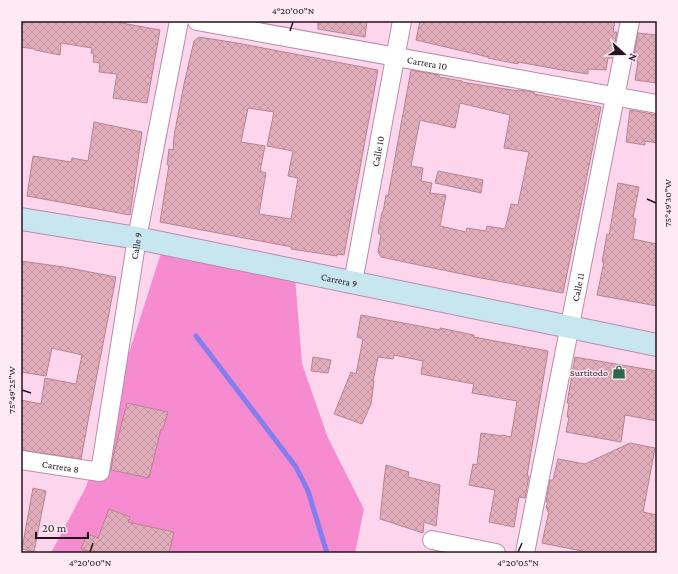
<svg xmlns="http://www.w3.org/2000/svg" width="678" height="574" viewBox="0 0 678 574" font-family="'Crimson Pro',serif">
  <style>
    .green { fill: #f68bcf }
    .lines { fill: none; stroke-linecap: round; stroke-linejoin: round }
    .stream { stroke: #827eef; stroke-width: 5 }
    .building { fill: url(#building-cross-hatch); stroke: #b78491; fill-rule: evenodd }
    .street-casing { stroke: #b98ca7; stroke-width: 20 }
    .secondary-casing { stroke: #b98ca7; stroke-width: 24 }
    .street { stroke: #fff; stroke-width: 18 }
    .secondary { stroke: #c8e6f0; stroke-width: 22 }
    .ticks { fill: none; stroke: #25141e; stroke-width: 1.5 }
    .labels { text-anchor: middle; stroke-width: 3; stroke-linejoin: round; paint-order: stroke }
    .street-label { font-size: 10px; fill: #25141e; stroke: #feeaf5 }
    .poi-label { font-size: 10px; fill: #25141e; stroke: #feeaf5; text-anchor: end }
    .neatline { fill: none; stroke: #25141e; stroke-width: 1.5 }
    .ticks-label { font-size: 10px; text-anchor: middle; fill: #25141e }
  </style>
  <defs>
    <pattern id="building-cross-hatch" width="8" height="8" patternUnits="userSpaceOnUse"><rect width="8" height="8" fill="#e2adba"/><path d="M0 0l8 8M0 8l8-8" fill="none" stroke="#c2949f"/></pattern>
  </defs>
  <rect width="100%" height="100%" fill="#fdd6ed"/>
  <polygon class="green" points="161,253 295,277 302,364 328,438 364,509 355,553 51,553 86,487"/>
  <g class="lines">
    <polyline class="stream" points="196,336 296,467 308,491 327,553"/>
  </g>
  <g class="building">
    <polygon points="21,21 111,21 160,30 147,103 113,98 117,74 99,72 100,63 93,62 94,54 91,53 92,48 61,43 60,55 35,50 35,49 21,47"/>
    <polygon points="318,21 367,21 365,37 318,29"/>
    <polygon points="420,21 615,21 613,32 617,32 612,58 608,58 606,70 588,69 588,74 562,70 518,62 518,64 488,58 488,57 416,40"/>
    <polygon points="638,33 657,35 657,83 635,80 638,61 633,60"/>
    <path d="M199 37 237 43 378 70 344 255 337 254V256L291 249 292 247 160 222 169 165H167L169 149 173 150 174 136 184 84 194 41ZM248 108 274 112 267 146 293 151 288 176 298 178 291 219 259 214 266 173 260 171 265 146 241 142Z"/>
    <path d="M411 70 439 75V77L462 81V82L518 91V90L534 92V94L601 107 563 293 481 278 381 257 378 252 381 235 378 233 382 212H383L386 195 388 196ZM460 103 510 115 504 148 529 152 518 205 511 204 505 229 487 226 486 231 467 228 466 232 440 226 446 195 430 193 432 183 421 181 423 168 411 166 420 120 455 128Z"/>
    <polygon points="630,110 657,115 657,143 645,141 645,145 626,142"/>
    <polygon points="94,122 142,132 130,215 27,196 33,156 71,162 72,158 88,161"/>
    <polygon points="438,171 483,180 481,193 435,183"/>
    <polygon points="618,183 639,187 633,218 636,219 633,239 657,244 657,306 597,295 604,262 602,262 607,234 609,235"/>
    <polygon points="21,261 64,267 116,277 88,421 81,459 21,450 21,400 41,404 45,378 76,384 82,355 52,348 46,376 21,372"/>
    <polygon points="361,315 440,330 440,328 474,335 474,337 548,351 527,476 529,476 525,498 519,497 514,527 489,522 495,490 469,485 473,464 477,465 481,433 502,436 502,435 511,437 517,401 472,393 474,384 421,374 423,361 394,355 393,359 378,357 373,381 374,381 371,404 362,424 334,414 351,372 356,374 363,339 357,337"/>
    <polygon points="313,357 331,360 328,373 311,371"/>
    <polygon points="575,357 657,371 657,421 625,415 621,442 566,432 569,417 567,417 569,403 567,403"/>
    <polygon points="127,403 168,412 163,429 161,429 149,478 111,470 113,457"/>
    <polygon points="630,443 655,448 643,512 657,515 657,553 581,553 582,551 542,543 549,511 547,511 548,508 546,508 548,502 546,502 550,480 553,480 558,459 585,464"/>
    <polygon points="386,465 409,472 408,477 440,485 436,526 424,522 423,533 380,519 384,480"/>
    <polygon points="33,488 46,491 34,552 22,549"/>
    <polygon points="109,509 130,517 128,522 174,532 169,553 93,553 81,549 87,534 98,538"/>
  </g>
  <g class="lines">
    <g class="street-casing">
      <g id="street">
        <path id="s1" d="M197 21 657 104"/>
        <path id="s2" d="M353 282 402 21"/>
        <path id="s3" d="M21 460 100 472 137 238 179 21"/>
        <polyline points="432,540 496,553"/>
        <path id="s4" d="M525 553 630 21"/>
      </g>
    </g>
    <g class="secondary-casing">
      <g id="secondary">
        <path id="s5" d="M21 219 137 238 657 345"/>
      </g>
    </g>
    <use href="#street" class="street"/>
    <use href="#secondary" class="secondary"/>
  </g>
  <path class="ticks" d="M290 31 293 22M647 199 656 203M22 390 31 393M90 552 93 543M518 552 522 543"/>
  <defs>
    <g id="shop-bare" transform="scale(1.08)"><path d="M-5-2.5h2.3a2.7 3.5 0 0 1 5.4 0H5L5.5 6h-11ZM-1.5-2.5h3a1.5 2.3 0 0 0-3 0Z" fill="#2e664d" stroke="#feeaf5" stroke-width="2.5" paint-order="stroke"/></g>
  </defs>
  <g fill-rule="evenodd">
    <use href="#shop-bare" x="619" y="372"/>
  </g>
  <g class="labels">
    <g class="street-label">
      <text dy="4" stroke="none"><textPath href="#s1" startOffset="234">Carrera 10</textPath></text>
      <text dy="4" stroke="none"><textPath href="#s2" startOffset="133">Calle 10</textPath></text>
      <text dy="4" stroke="none"><textPath href="#s3" startOffset="309">Calle 9</textPath></text>
      <text dy="4" stroke="none"><textPath href="#s5" startOffset="324">Carrera 9</textPath></text>
      <text dy="4" stroke="none"><textPath href="#s4" startOffset="271">Calle 11</textPath></text>
      <text dy="4" stroke="none"><textPath href="#s3" startOffset="40">Carrera 8</textPath></text>
    </g>
    <g class="poi-label">
      <text x="608" y="376">Surtitodo</text>
    </g>
  </g>
  <rect width="678" height="574" fill="none" stroke="#feeaf5" stroke-width="44"/>
  <g transform="translate(624 54) rotate(111)" stroke="#feeaf5" stroke-width="3" paint-order="stroke">
  <path d="M0-3L7 15L0 10L-7 15Z" fill="#25141e"/>
  <text y="-6" font-size="11" font-weight="bold" text-anchor="middle" fill="#25141e">N</text>
  </g>
  <path d="M36 532v6h52v-6" fill="none" stroke="#25141e" stroke-width="2"/>
  <text x="42" y="532" font-size="12" fill="#25141e" stroke="#feeaf5" stroke-width="3" paint-order="stroke">20 m</text>
  <rect x="22" y="22" width="634" height="530" class="neatline"/>
  <g class="ticks-label">
    <text x="293" y="14">4°20'00"N</text>
    <text transform="translate(667 203) rotate(-90)" y="4">75°49'30"W</text>
    <text transform="translate(11 390) rotate(-90)" y="4">75°49'25"W</text>
    <text x="90" y="566">4°20'00"N</text>
    <text x="518" y="566">4°20'05"N</text>
  </g>
</svg>
